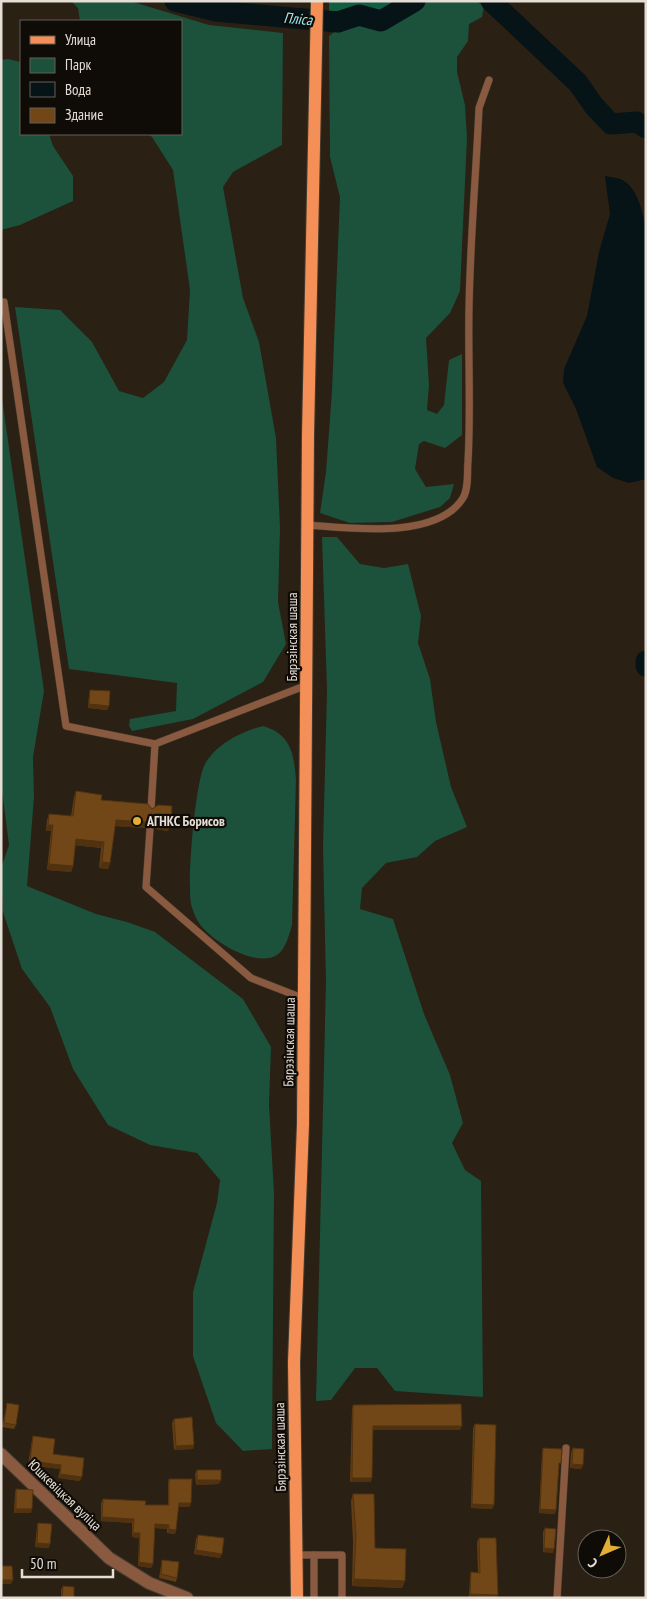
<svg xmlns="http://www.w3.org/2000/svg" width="647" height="1599" viewBox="0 0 647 1599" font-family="'PT Sans Narrow',sans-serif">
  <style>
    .green { fill: #1c513b }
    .forest { fill: #125e43 }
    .water { fill: #061417 }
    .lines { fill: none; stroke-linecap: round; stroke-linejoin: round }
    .river { stroke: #061417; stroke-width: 21 }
    .lane-casing { stroke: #443b2e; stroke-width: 8 }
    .street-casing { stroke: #443b2e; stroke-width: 14 }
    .primary-casing { stroke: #443b2e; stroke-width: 14 }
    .lane { stroke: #8a5a40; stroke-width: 7 }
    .street { stroke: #8a5a40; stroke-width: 12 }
    .primary { stroke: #f49057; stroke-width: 12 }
    .wall { fill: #623d14 }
    .shaded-wall { fill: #503210 }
    .building { fill: #724717; stroke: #503210 }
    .poi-dot { fill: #e2af34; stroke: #0f0b06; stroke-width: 2 }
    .labels { text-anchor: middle; stroke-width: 4.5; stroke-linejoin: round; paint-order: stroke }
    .street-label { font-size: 14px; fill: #e5ded6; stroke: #0f0b06 }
    .poi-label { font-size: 14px; font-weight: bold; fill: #e5ded6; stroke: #0f0b06; text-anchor: start }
    .water-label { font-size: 15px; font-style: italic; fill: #9bedfa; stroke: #0f0b06 }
  </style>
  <rect width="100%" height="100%" fill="#2a2013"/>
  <g class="green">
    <polygon points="71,1 130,1 209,25 283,33 282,145 233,172 223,187 243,298 259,342 276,438 280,528 278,602 286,644 263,682 193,719 132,731 129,726 130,719 176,711 177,683 69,669 15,307 60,310 92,342 119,391 143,398 164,382 187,340 190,290 173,170 152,137 148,134 181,134 181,21 80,21 78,8"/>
    <path d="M428 1H476L484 6 482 17 469 24 468 41 457 57V72L465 105 467 138 460 291 450 313 426 338 429 385 427 410 437 414 444 405 449 360 462 354V435L445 448 424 441 419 444 415 469 426 487 454 484 450 498 440 507 392 522 350 523 320 513 326 472 332 391 340 197 330 157 329 36C352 18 358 21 386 26Z"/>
    <polygon points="8,59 21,62 21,134 49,134 53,146 73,176 73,201 20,225 1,230 1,60"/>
    <polygon points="1,392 44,691 33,757 34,797 27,886 96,914 127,922 155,932 243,999 271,1047 269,1105 274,1193 272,1449 243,1451 216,1423 193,1356 193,1292 217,1203 220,1180 197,1153 150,1145 108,1125 73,1069 50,1007 22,969 3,912 1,868 9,845 1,783"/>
    <polygon points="322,537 337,537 360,564 384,568 408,564 421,616 418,643 430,679 436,722 451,787 467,827 435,841 417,857 386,863 362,888 360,909 393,919 424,1014 450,1075 463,1123 452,1143 465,1170 481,1181 483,1397 395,1391 377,1368 355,1368 331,1400 316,1401 326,981 323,847 327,690"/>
    <path d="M263 726C291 734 294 754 296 780L292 925C289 935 286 949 277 955 255 969 205 938 196 918 194 914 192 908 191 904 187 882 195 782 205 764 216 744 242 731 263 726Z"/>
  </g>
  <polygon class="forest" points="329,1 399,1 379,15 355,11 329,11"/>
  <path class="water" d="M605 176C611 177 619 178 624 181 638 189 644 216 646 231V479L629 483 613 478 597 467 576 409 563 383 564 369 587 316 599 252 610 214Z"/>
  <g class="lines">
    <g class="river">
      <polyline points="175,1 216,11 338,22 359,15 381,21 415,1"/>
      <polyline points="491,1 578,83 594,106 611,124 637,122 646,128"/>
      <polyline points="646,661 646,666"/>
    </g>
    <g class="lane-casing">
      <g id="lane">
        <polyline points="4,302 66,726 155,744"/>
        <path d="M308 525C349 528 437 540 463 498 469 488 467 472 468 461 471 410 468 360 469 309 470 242 476 175 479 108L489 80"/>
        <polyline points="151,810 155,744 307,685"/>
        <polyline points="150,829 146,887 251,978 305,999"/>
        <polyline points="296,1555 342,1555 342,1598"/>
        <polyline points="314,1555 314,1598"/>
        <polyline points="557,1598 566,1448"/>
      </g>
    </g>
    <g class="street-casing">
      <polyline id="street" points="1,1454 109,1558 149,1583 187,1598"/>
    </g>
    <g class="primary-casing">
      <polyline id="primary" points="297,1598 294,1362 303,1124 308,435 317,1"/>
    </g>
    <use href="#lane" class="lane"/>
    <use href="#street" class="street"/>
    <use href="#primary" class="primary"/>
  </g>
  <g class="wall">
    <polygon points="90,690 109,706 107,710 88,708 89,694"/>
    <polygon points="76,791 101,800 148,804 168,831 155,829 151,824 145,828 115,826 110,863 108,869 99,868 101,848 75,845 73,866 71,872 47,870 51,831 46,831 47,820 49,814 71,816 74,797"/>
    <polygon points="7,1403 16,1425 14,1429 2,1427"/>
    <polygon points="353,1405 460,1430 373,1430 371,1482 350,1482 352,1409"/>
    <polygon points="174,1419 194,1445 193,1449 174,1450 172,1423"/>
    <polygon points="475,1424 494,1505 492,1509 471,1508 473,1428"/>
    <polygon points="33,1436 53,1454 80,1481 58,1478 60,1469 28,1465 32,1440"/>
    <polygon points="543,1448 560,1468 559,1468 555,1514 539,1513 542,1452"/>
    <polygon points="573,1448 583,1465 581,1469 570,1468 571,1452"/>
    <polygon points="197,1470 219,1484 196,1485 195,1474"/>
    <polygon points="169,1479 190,1507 178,1507 176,1530 175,1534 167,1533 167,1529 155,1528 153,1564 151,1568 138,1566 139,1538 132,1537 132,1523 101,1521 101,1503 103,1499 145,1505 168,1505 168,1483"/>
    <polygon points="16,1489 32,1509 31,1513 14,1513 15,1493"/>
    <polygon points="353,1494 375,1548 405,1581 402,1588 352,1586 353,1542 351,1501"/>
    <polygon points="38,1523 49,1548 35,1547 37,1527"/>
    <polygon points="545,1528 553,1553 543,1552 543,1532"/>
    <polygon points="198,1535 220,1558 194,1554 196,1539"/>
    <polygon points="479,1538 497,1598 469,1598 470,1576 471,1572 478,1573 477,1542"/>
    <polygon points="162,1560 177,1578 176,1582 159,1578 161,1565"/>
    <polygon points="63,1586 74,1598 61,1598 61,1590"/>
  </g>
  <g class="shaded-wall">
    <polygon points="89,704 109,706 107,710 88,708"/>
    <polygon points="153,818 151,824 145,828 114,826 116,820"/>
    <polygon points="157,823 171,825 168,831 155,829"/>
    <polygon points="48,825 53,825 51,831 46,831"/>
    <polygon points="76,839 104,842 101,848 73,845"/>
    <polygon points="102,862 110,863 108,869 99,868"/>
    <polygon points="49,864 73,866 71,872 47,870"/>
    <polygon points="373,1426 462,1426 460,1430 371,1430"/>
    <polygon points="194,1445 193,1449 174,1450 176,1446"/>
    <polygon points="30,1461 61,1465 60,1469 28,1465"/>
    <polygon points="572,1464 583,1465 581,1469 570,1468"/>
    <polygon points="60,1474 82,1477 80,1481 58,1478"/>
    <polygon points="352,1478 372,1478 371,1482 350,1482"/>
    <polygon points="197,1480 221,1480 219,1484 196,1485"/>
    <polygon points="179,1503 191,1503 190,1507 177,1507"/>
    <polygon points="472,1504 494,1505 492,1509 471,1508"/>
    <polygon points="16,1509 32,1509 31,1513 14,1513"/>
    <polygon points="540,1509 556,1510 555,1514 539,1513"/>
    <polygon points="102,1517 134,1519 132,1523 101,1521"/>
    <polygon points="155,1524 169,1525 167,1529 154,1528"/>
    <polygon points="169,1529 176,1530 175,1534 167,1533"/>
    <polygon points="133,1533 140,1533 139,1538 132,1537"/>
    <polygon points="37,1543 50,1544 49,1548 35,1547"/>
    <polygon points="544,1548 554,1549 553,1553 543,1552"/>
    <polygon points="196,1550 222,1554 220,1558 194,1554"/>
    <polygon points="139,1562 153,1564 151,1568 138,1566"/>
    <polygon points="354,1579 405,1581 402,1588 352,1586"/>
    <polygon points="1,1580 13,1580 11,1584 1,1584"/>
    <polygon points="470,1594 498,1595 497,1598 469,1598"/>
  </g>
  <g class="building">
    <polygon points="90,690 110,691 109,706 89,704"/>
    <polygon points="76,791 102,795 101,800 148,804 152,809 158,805 172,806 171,825 157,823 153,818 147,822 116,820 110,863 102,862 104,842 76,839 73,866 49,864 53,825 48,825 49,814 73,816"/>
    <polygon points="7,1403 19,1405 16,1425 4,1423"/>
    <polygon points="461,1404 462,1426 373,1426 372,1478 352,1478 353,1405"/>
    <polygon points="192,1417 194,1445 176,1446 174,1419"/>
    <polygon points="475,1424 496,1425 494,1505 472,1504"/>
    <polygon points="33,1436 55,1439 53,1454 84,1458 82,1477 60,1474 61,1465 30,1461"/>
    <polygon points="543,1448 562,1449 561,1463 559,1463 556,1510 540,1509"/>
    <polygon points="573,1448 584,1449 583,1465 572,1464"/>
    <rect x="197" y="1470" width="24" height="10"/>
    <polygon points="169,1479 192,1479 191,1503 179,1503 176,1530 169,1529 169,1525 155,1524 153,1564 139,1562 140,1533 133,1533 134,1519 102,1517 103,1499 146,1501 145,1505 169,1505"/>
    <polygon points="16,1489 33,1490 32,1509 16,1509"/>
    <polygon points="353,1494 374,1494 375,1548 406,1549 405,1581 354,1579 356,1535"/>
    <polygon points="38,1523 52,1524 50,1544 37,1543"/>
    <polygon points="545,1528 556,1529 554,1549 544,1548"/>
    <polygon points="198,1535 224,1538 222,1554 196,1550"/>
    <polygon points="479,1538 496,1538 498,1595 470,1594 471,1572 480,1573"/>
    <polygon points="162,1560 179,1562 177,1578 161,1574"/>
    <polygon points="1,1566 12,1566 13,1580 1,1580"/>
    <polygon points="63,1586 74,1587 74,1598 62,1598"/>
  </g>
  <circle class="poi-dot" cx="137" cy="821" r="5"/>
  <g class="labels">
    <g class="street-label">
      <text transform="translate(292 637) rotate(-90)" y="5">Бярэзінская шаша</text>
      <text transform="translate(289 1042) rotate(-89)" y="5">Бярэзінская шаша</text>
      <text transform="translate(280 1447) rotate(-91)" y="5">Бярэзінская шаша</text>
      <text transform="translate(65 1495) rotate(44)" y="5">Юшкевіцкая вуліца</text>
    </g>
    <g class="poi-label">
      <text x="147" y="826">АГНКС Борисов</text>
    </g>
    <g class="water-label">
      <text transform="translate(298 19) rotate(5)" y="5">Пліса</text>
    </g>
  </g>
  <rect width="647" height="1599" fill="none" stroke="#e5ded6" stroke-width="5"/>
  <rect x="20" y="20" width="162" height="115" fill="#0f0b06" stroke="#655f59"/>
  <rect x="30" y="36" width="25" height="8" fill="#f49057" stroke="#655f59"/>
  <text x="65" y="45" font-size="15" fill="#e5ded6">Улица</text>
  <rect x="30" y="58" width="25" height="15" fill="#1c513b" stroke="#655f59"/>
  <text x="65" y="70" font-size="15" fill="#e5ded6">Парк</text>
  <rect x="30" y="82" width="25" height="15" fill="#061417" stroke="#655f59"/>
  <text x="65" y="95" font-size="15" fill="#e5ded6">Вода</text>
  <rect x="30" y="108" width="25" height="15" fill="#724717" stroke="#655f59"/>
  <text x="65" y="120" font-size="15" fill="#e5ded6">Здание</text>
  <g transform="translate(602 1554) rotate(225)"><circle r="24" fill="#0f0b06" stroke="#655f59"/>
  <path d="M0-4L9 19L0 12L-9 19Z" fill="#e2af34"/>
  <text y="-8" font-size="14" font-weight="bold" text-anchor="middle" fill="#e5ded6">С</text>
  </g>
  <path d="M22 1569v8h91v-8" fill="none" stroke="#e5ded6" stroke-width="2.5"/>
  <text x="30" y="1569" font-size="15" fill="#e5ded6" stroke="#0f0b06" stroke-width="4" paint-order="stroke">50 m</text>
</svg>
